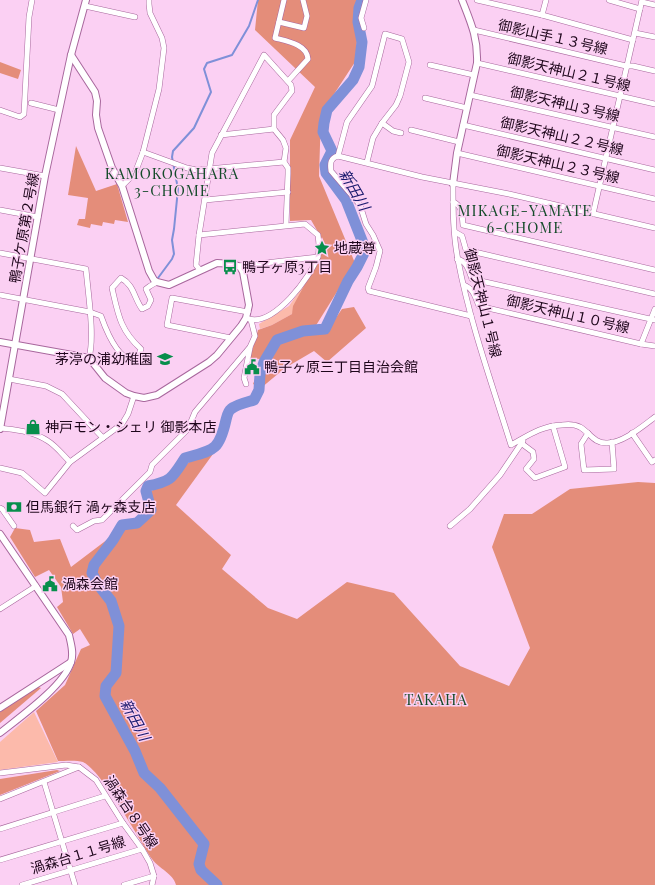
<svg xmlns="http://www.w3.org/2000/svg" width="655" height="885" viewBox="0 0 655 885" font-family="'Playfair Display','Noto Sans JP',serif">
  <style>
    .green { fill: #fcbaab }
    .forest { fill: #e48d7a }
    .lines { fill: none; stroke-linecap: round; stroke-linejoin: round }
    .stream { stroke: #7f90d8; stroke-width: 2 }
    .river { stroke: #7f90d8; stroke-width: 11 }
    .minor-casing { stroke: #a8679d; stroke-width: 6 }
    .tertiary-casing { stroke: #a8679d; stroke-width: 8 }
    .minor { stroke: #fff; stroke-width: 5 }
    .tertiary { stroke: #fff; stroke-width: 6 }
    .labels { text-anchor: middle; stroke-width: 3; stroke-linejoin: round; paint-order: stroke }
    .street-label { font-size: 14px; fill: #1e061b; stroke: #fbd0f3 }
    .poi-label { font-size: 14px; fill: #1e061b; stroke: #fbd0f3; text-anchor: start }
    .neighbourhood-label { font-size: 15px; letter-spacing: 1px; fill: #154b2a; stroke: #fbd0f3 }
    .water-label { font-size: 15px; font-style: italic; fill: #19196d; stroke: #fbd0f3 }
  </style>
  <rect width="100%" height="100%" fill="#fbd0f3"/>
  <g class="green">
    <polygon points="311,275 292,314 272,325 260,329 259,324 289,306"/>
    <polygon points="34,712 58,762 0,770 0,742"/>
  </g>
  <g class="forest">
    <polygon points="258,0 361,0 355,62 321,114 319,176 355,263 315,327 326,332 342,309 354,307 366,328 327,362 314,351 285,368 261,388 253,384 259,369 260,359 250,358 258,330 272,325 292,314 293,306 326,246 311,220 290,221 290,140 315,87 255,30"/>
    <polygon points="0,62 21,70 18,79 0,73"/>
    <polygon points="76,146 96,191 117,184 128,222 115,220 114,224 103,222 102,226 91,224 90,228 77,225 79,219 85,219 88,198 68,195"/>
    <path d="M213 454 176 505 231 555 222 569 268 608 297 619 347 582 394 593 460 666 509 686 530 648 492 547 504 514H532L570 489 638 482 655 483V885H176C173 873 159 869 152 859 138 838 103 772 83 762 77 760 65 761 58 761L36 711 65 685 81 649 90 645 80 629 73 634 57 607 63 602 61 587 49 570 35 577 10 537 15 528 30 530 34 542 60 539 71 567 137 517 153 507 149 493 192 460Z"/>
    <polygon points="38,687 41,688 0,723 0,712"/>
    <polygon points="57,770 60,771 0,795 0,779"/>
  </g>
  <g class="lines">
    <polyline class="stream" points="158,278 172,259 174,254 172,240 174,229 178,189 172,157 173,151 194,128 211,92 204,69 207,63 232,55 249,26 258,0"/>
    <path class="river" d="M217 885 201 870 199 864 204 844 160 788 144 773 135 751 105 696 106 686 116 673 119 626 111 601 97 583 92 573 94 565 113 540 122 525 137 523 151 510 146 491 148 486C172 481 172 478 185 458 214 450 219 451 226 420 227 416 228 411 231 409 237 404 248 402 254 400L259 390 260 374 264 362 277 340 303 331 325 329 348 281 357 267 364 253 363 243 346 200 326 173 325 165 332 151 323 132 324 123 327 110 353 80 359 67 362 42 358 22 359 8 362 0"/>
    <g class="minor-casing">
      <g id="minor">
        <path d="M284 0 275 38C286 41 307 44 308 59L288 81"/>
        <polyline points="477,0 542,15 633,40"/>
        <polyline points="609,0 640,9"/>
        <polyline points="642,2 655,5"/>
        <polyline points="85,6 135,17"/>
        <polyline points="542,15 546,0"/>
        <polyline points="279,22 304,28 307,16 303,0"/>
        <polyline points="364,28 361,18 366,0"/>
        <polyline points="474,30 626,66 633,66 655,71"/>
        <polyline points="635,33 655,37"/>
        <polyline points="477,63 655,104"/>
        <polyline points="430,65 474,75"/>
        <polyline points="470,95 655,137"/>
        <polyline points="425,98 467,108"/>
        <polyline points="31,103 59,110"/>
        <polyline points="0,110 20,117 24,114 29,17 32,0"/>
        <polyline points="382,123 393,131 401,133"/>
        <polyline points="463,125 655,170"/>
        <polyline points="411,130 459,142"/>
        <polyline points="221,135 274,129"/>
        <polyline points="143,152 187,168 197,170 284,162"/>
        <polyline points="457,153 655,199"/>
        <polyline points="338,156 422,177 509,194 655,228"/>
        <polyline points="338,156 347,122 372,86 385,34 402,39 409,62 400,96 396,105 382,123 373,138 367,162"/>
        <path d="M338 156C330 158 330 164 331 171L360 205 366 224 373 235 380 251 376 267 368 288 369 291 471 316"/>
        <polyline points="0,168 45,176"/>
        <path d="M453 184C453 209 453 235 458 260 470 323 492 384 511 445 529 435 541 426 562 425 569 424 574 424 580 427 590 433 594 443 606 443 622 444 643 426 655 417"/>
        <polyline points="122,186 135,173 143,152 159,89 164,48 162,38 150,13 149,4 149,0"/>
        <polyline points="205,200 288,192"/>
        <path d="M453 202C463 206 462 215 463 225L655 270"/>
        <polyline points="0,210 38,217"/>
        <polyline points="593,214 642,0"/>
        <polyline points="455,232 462,236 466,250 655,294"/>
        <path d="M199 235 305 224 318 235C319 243 320 249 318 256 311 277 274 326 249 319"/>
        <path d="M0 253 86 269C88 293 95 336 89 358"/>
        <path d="M457 259C467 261 469 271 472 279L655 320"/>
        <polyline points="238,266 318,257"/>
        <polyline points="200,270 196,265 199,235 212,153 264,55 291,85 292,91 274,115 274,129 283,140 286,148 284,162 288,168 288,174 286,225"/>
        <path d="M464 285C474 289 475 297 479 306L641 344 655 309"/>
        <path d="M0 295 90 312 101 316C106 330 119 365 138 359L141 349C120 330 118 314 112 288L121 278C134 285 134 298 142 309L148 306 151 300 146 289 150 286 157 282"/>
        <polyline points="231,338 167,325 172,298 248,312"/>
        <polyline points="641,344 655,346"/>
        <polyline points="9,379 46,386 62,394 103,438"/>
        <polyline points="246,384 244,378 250,348"/>
        <path d="M0 428C16 430 33 431 48 441 56 446 63 455 70 462"/>
        <polyline points="588,433 581,444 584,470 614,469 612,442"/>
        <polyline points="632,433 652,462 655,460"/>
        <polyline points="521,443 533,452 534,459 526,469 535,478 565,467 553,426"/>
        <polyline points="0,468 22,473 45,493 70,462 122,424 128,414 134,396"/>
        <polyline points="0,508 2,509 14,526"/>
        <polyline points="73,526 77,530 94,521 102,520 150,472 152,465 188,429 195,412 250,347 255,336 251,320"/>
        <polyline points="450,526 470,509 500,475 523,441"/>
        <polyline points="0,609 36,586"/>
        <polyline points="0,773 66,765 79,767 96,780 123,823 142,849 150,863 154,876 152,885"/>
        <polyline points="44,782 75,885"/>
        <polyline points="0,799 79,767"/>
        <polyline points="0,829 105,796"/>
        <polyline points="0,860 123,823"/>
        <polyline points="22,885 142,849"/>
        <polyline points="124,885 154,876"/>
      </g>
    </g>
    <g class="tertiary-casing">
      <g id="tertiary">
        <path d="M453 184 457 153 477 63C478 38 471 23 462 0"/>
        <polyline points="0,342 89,358 105,378 126,393 134,396 144,398 157,395 209,362 217,355 241,326 246,318 249,305 243,272 240,267 233,264 217,263 169,285 157,282 154,280 149,271 122,186 112,168 98,128 96,115 97,101 95,92 71,55"/>
        <polyline points="0,429 45,176 71,55 86,0"/>
        <path d="M0 534 69 635C71 644 74 653 71 662 64 686 20 717 0 733"/>
        <polyline points="0,708 71,662"/>
      </g>
    </g>
    <use href="#minor" class="minor"/>
    <use href="#tertiary" class="tertiary"/>
  </g>
  <defs>
    <g id="sight-bare" transform="scale(1.2)"><path d="M0-6L1.8-2.2L6-1.7L2.9 1.2L3.7 5.4L0 3.3L-3.7 5.4L-2.9 1.2L-6-1.7L-1.8-2.2Z" fill="#078e4b" stroke="#fbd0f3" stroke-width="2.5" paint-order="stroke"/></g>
    <g id="bus-bare" transform="scale(1.2)"><path d="M-5-6H5V4H4V6H2V4H-2V6H-4V4H-5ZM-3.5-4V0h7V-4ZM-3.5 1.2v1.5H-2V1.2ZM2 1.2v1.5H3.5V1.2Z" fill="#078e4b" stroke="#fbd0f3" stroke-width="2.5" paint-order="stroke"/></g>
    <g id="school-bare" transform="scale(1.2)"><path d="M0-5L7-2L0 1L-7-2ZM-4 1L0 2.5L4 1V4Q0 6-4 4Z" fill="#078e4b" stroke="#fbd0f3" stroke-width="2.5" paint-order="stroke"/></g>
    <g id="civic-bare" transform="scale(1.2)"><path d="M-.6-6.5H3V-4.5H.6V-3L4-1V1h2V6H-6V1h2V-1L-.6-3ZM-1.2 2.5V6h2.4V2.5Z" fill="#078e4b" stroke="#fbd0f3" stroke-width="2.5" paint-order="stroke"/></g>
    <g id="shop-bare" transform="scale(1.2)"><path d="M-5-2.5h2.3a2.7 3.5 0 0 1 5.4 0H5L5.5 6h-11ZM-1.5-2.5h3a1.5 2.3 0 0 0-3 0Z" fill="#078e4b" stroke="#fbd0f3" stroke-width="2.5" paint-order="stroke"/></g>
    <g id="bank-bare" transform="scale(1.2)"><path d="M-6-4H6V4H-6ZM0-2.3a2.3 2.3 0 1 0 0 4.6a2.3 2.3 0 1 0 0-4.6Z" fill="#078e4b" stroke="#fbd0f3" stroke-width="2.5" paint-order="stroke"/></g>
  </defs>
  <g fill-rule="evenodd">
    <use href="#sight-bare" x="322" y="248"/>
    <use href="#bus-bare" x="230" y="267"/>
    <use href="#school-bare" x="165" y="359"/>
    <use href="#civic-bare" x="252" y="367"/>
    <use href="#shop-bare" x="33" y="427"/>
    <use href="#bank-bare" x="14" y="507"/>
    <use href="#civic-bare" x="50" y="584"/>
  </g>
  <g class="labels">
    <g class="street-label">
      <text transform="translate(553 37) rotate(13)" y="5">御影山手１３号線</text>
      <text transform="translate(569 72) rotate(13)" y="5">御影天神山２１号線</text>
      <text transform="translate(565 104) rotate(13)" y="5">御影天神山３号線</text>
      <text transform="translate(562 136) rotate(13)" y="5">御影天神山２２号線</text>
      <text transform="translate(558 164) rotate(13)" y="5">御影天神山２３号線</text>
      <text transform="translate(24 228) rotate(-80)" y="5">鴨子ケ原第２号線</text>
      <text transform="translate(483 303) rotate(76)" y="5">御影天神山１号線</text>
      <text transform="translate(568 314) rotate(13)" y="5">御影天神山１０号線</text>
      <text transform="translate(131 812) rotate(56)" y="5">渦森台８号線</text>
      <text transform="translate(78 855) rotate(-17)" y="5">渦森台１１号線</text>
    </g>
    <g class="poi-label">
      <text x="334" y="253">地蔵尊</text>
      <text x="242" y="272">鴨子ヶ原3丁目</text>
      <text x="153" y="364" text-anchor="end">茅渟の浦幼稚園</text>
      <text x="264" y="372">鴨子ヶ原三丁目自治会館</text>
      <text x="45" y="432">神戸モン・シェリ 御影本店</text>
      <text x="26" y="512">但馬銀行 渦ヶ森支店</text>
      <text x="62" y="589">渦森会館</text>
    </g>
    <g class="neighbourhood-label">
      <text x="172" y="179">KAMOKOGAHARA<tspan x="172" dy="17">3-CHOME</tspan></text>
      <text x="525" y="216">MIKAGE-YAMATE<tspan x="525" dy="17">6-CHOME</tspan></text>
      <text x="436" y="705">TAKAHA</text>
    </g>
    <g class="water-label">
      <text transform="translate(354 190) rotate(60)" y="5">新田川</text>
      <text transform="translate(135 720) rotate(62)" y="5">新田川</text>
    </g>
  </g>
</svg>
